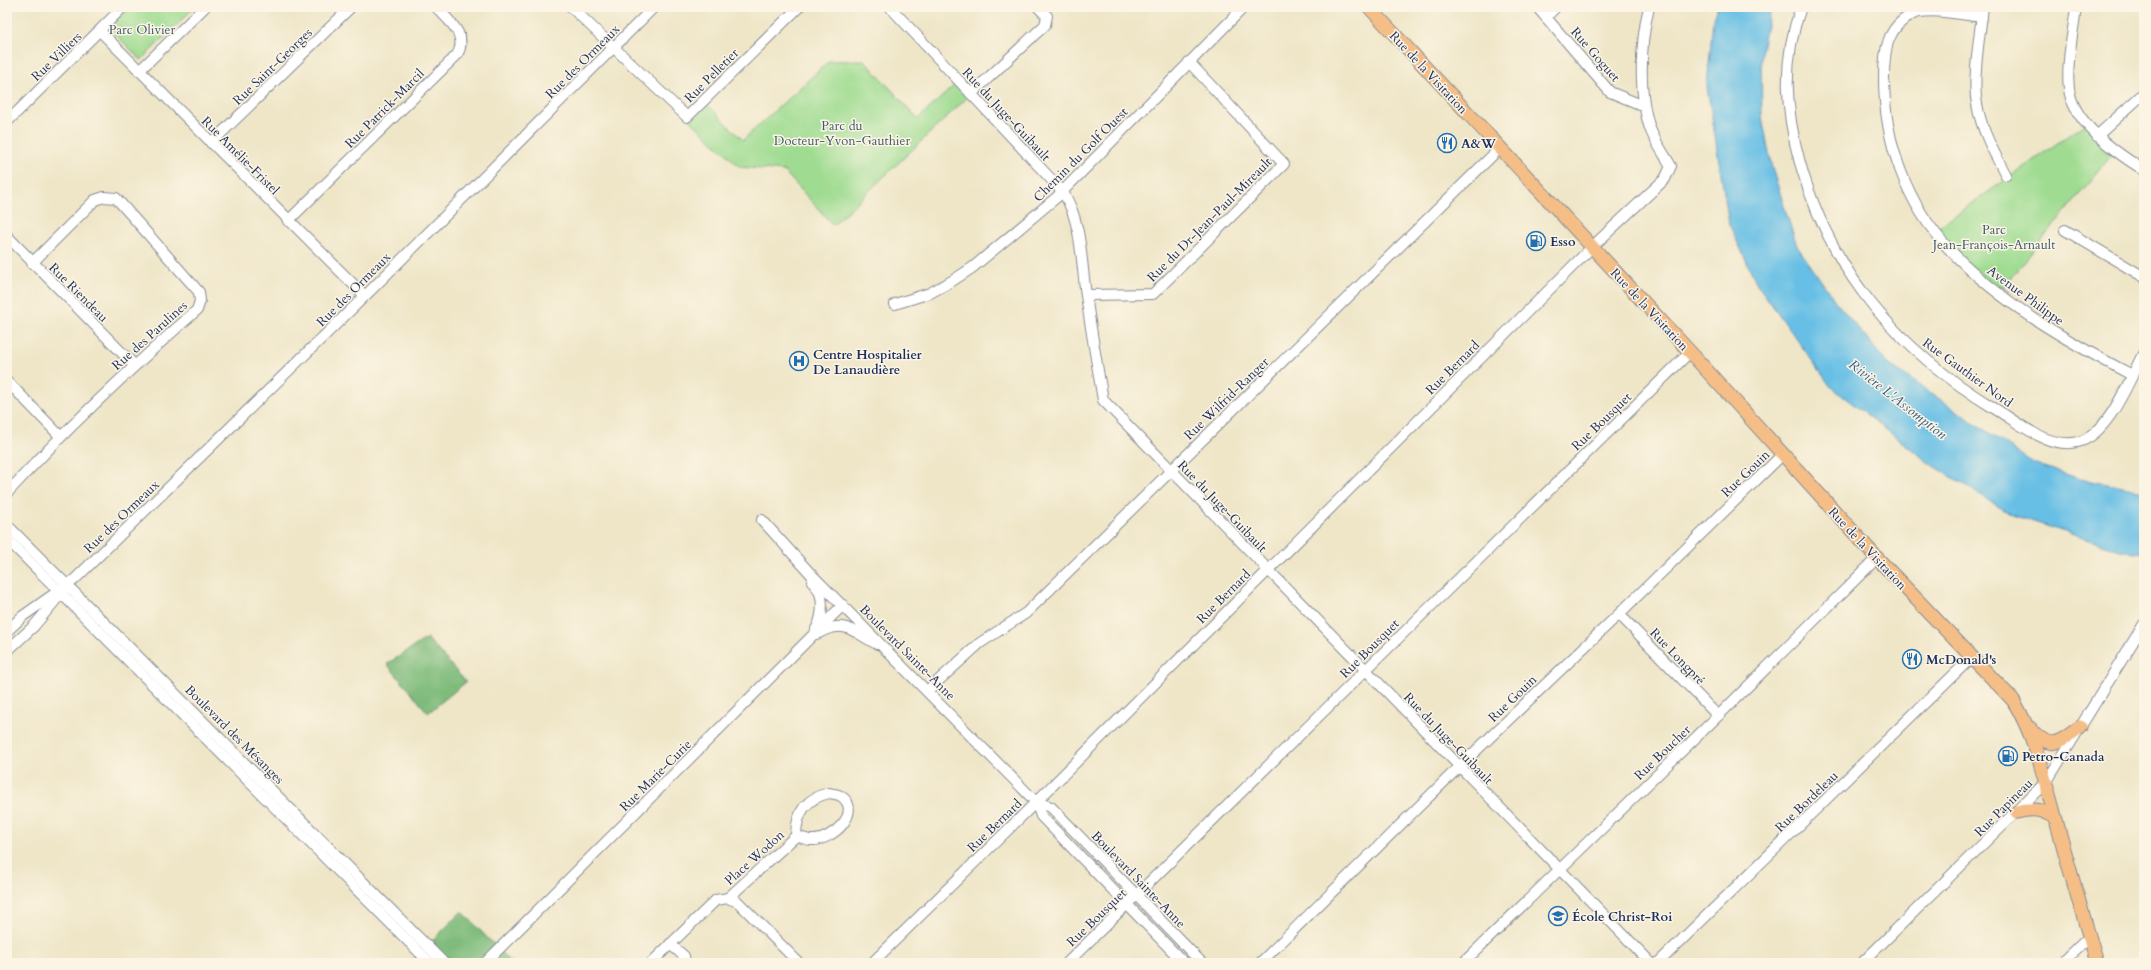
<svg xmlns="http://www.w3.org/2000/svg" width="2151" height="970" viewBox="0 0 2151 970" font-family="Cardo,serif">
  <style>
    .green { fill: #9fdc91; stroke: #5d8678 }
    .forest { fill: #7fbc7b; stroke: #4d766c }
    .water { fill: #68bfe5; stroke: #4277a2 }
    .lines { fill: none; stroke-linecap: round; stroke-linejoin: round }
    .minor-casing { stroke: #858a93; stroke-width: 12 }
    .major-casing { stroke: #858a93; stroke-width: 15 }
    .minor { stroke: #fff; stroke-width: 10 }
    .major { stroke: #f6be87; stroke-width: 13 }
    .labels { text-anchor: middle; stroke-width: 3; stroke-linejoin: round; paint-order: stroke }
    .park-label { font-size: 13px; fill: #3c5a6b; stroke: #fcf5e5 }
    .street-label { font-size: 13px; fill: #1b2f5e; stroke: #fcf5e5 }
    .poi-label { font-size: 13px; font-weight: bold; fill: #1b2f5e; stroke: #fcf5e5; text-anchor: start }
    .water-label { font-size: 14px; font-style: italic; fill: #325a86; stroke: #fcf5e5 }
  </style>
  <rect width="100%" height="100%" fill="#fcf5e5"/>
  <filter id="ink" filterUnits="userSpaceOnUse"><feTurbulence type="fractalNoise" baseFrequency=".025" numOctaves="2"/><feDisplacementMap in="SourceGraphic" scale="8" xChannelSelector="R" yChannelSelector="G"/><feConvolveMatrix kernelMatrix="1 2 1 2 8 2 1 2 1" color-interpolation-filters="sRGB"/></filter>
  <filter id="wash" filterUnits="userSpaceOnUse"><feTurbulence type="fractalNoise" baseFrequency=".012" numOctaves="4" result="noise"/><feDisplacementMap in="SourceGraphic" scale="16" xChannelSelector="R" yChannelSelector="G"/><feGaussianBlur stdDeviation="0.9" result="paint"/><feColorMatrix in="noise" values="0 0 0 0 0 0 0 0 0 0 0 0 0 0 0 0 0 1.4 0 .05"/><feComposite in="paint" operator="in"/></filter>
  <g filter="url(#wash)">
    <rect width="100%" height="100%" fill="#efe6c8"/>
    <g class="green">
      <polygon points="130,7 195,7 141,60 109,28"/>
      <polygon points="864,60 918,119 959,81 971,94 833,225 784,171 740,167 687,117 704,101 743,140 829,61"/>
      <polygon points="2086,123 2115,151 1999,292 1933,231"/>
    </g>
    <g class="forest">
      <polygon points="427,638 466,682 428,713 387,664"/>
      <polygon points="462,911 511,963 410,963"/>
    </g>
    <polygon class="water" points="1717,7 1771,7 1761,53 1762,117 1772,168 1797,246 1836,302 1887,363 2033,463 2080,479 2144,491 2144,553 2120,550 2012,515 1928,462 1831,387 1757,284 1729,224 1707,86 1713,19"/>
  </g>
  <g filter="url(#ink)">
    <g class="lines">
      <g class="minor-casing">
        <g id="minor">
          <polyline points="571,7 687,117 799,7"/>
          <path d="M890 7 1063 192C1082 222 1081 261 1086 295 1091 330 1097 365 1103 400L1651 963"/>
          <polyline points="1537,7 1610,92 1644,106"/>
          <path d="M1801 7C1782 60 1785 109 1800 163 1832 275 1898 350 1997 410 2020 424 2049 449 2078 442 2109 435 2130 378 2144 352"/>
          <path d="M1983 7C1980 33 1972 80 1977 104 1981 129 1994 153 2006 175"/>
          <path d="M2076 7C2073 34 2066 63 2069 89 2073 123 2118 154 2144 170"/>
          <polyline points="1546,17 1556,7"/>
          <path d="M1982 17C1964 15 1929 7 1913 14 1886 27 1884 52 1884 78 1884 141 1906 205 1951 251 2002 304 2067 341 2132 375"/>
          <polyline points="100,31 365,296"/>
          <polyline points="139,71 205,7"/>
          <polyline points="971,94 1045,25 1047,16 1038,7"/>
          <polyline points="7,122 123,7"/>
          <polyline points="2097,136 2144,93"/>
          <polyline points="211,143 351,7"/>
          <path d="M288 221 457 55C469 35 448 20 436 7"/>
          <polyline points="2065,230 2144,277"/>
          <polyline points="7,236 134,365"/>
          <polyline points="1086,295 1153,294 1284,164 1189,62"/>
          <polyline points="895,304 930,293 952,281 972,268 1057,197 1244,7"/>
          <polyline points="7,381 60,436"/>
          <path d="M7 493C67 428 131 368 197 310L200 301 199 292 116 198 104 197 95 200 32 263"/>
          <polyline points="762,520 810,573 1036,802 1041,816 1184,963"/>
          <polyline points="7,525 444,963"/>
          <polyline points="7,539 430,963"/>
          <path d="M812 581C814 585 818 588 819 591 824 602 822 619 816 629"/>
          <polyline points="1619,614 1718,716"/>
          <polyline points="7,631 23,616 74,580 365,296 654,7"/>
          <path d="M817 634C845 618 853 632 877 644"/>
          <polyline points="7,651 34,626 59,596"/>
          <polyline points="928,690 980,643 1026,613 1500,148"/>
          <path d="M829 793C832 794 838 794 841 796 864 812 831 842 811 840 807 840 801 837 796 836 796 813 806 798 829 793Z"/>
          <polyline points="1036,802 1051,807 1202,963"/>
          <polyline points="728,898 796,836"/>
          <polyline points="670,944 684,956 685,963"/>
          <polyline points="485,963 843,605"/>
          <polyline points="651,963 716,900 728,898 738,902 799,963"/>
          <path d="M872 963 1028 810 1592 247 1665 179 1671 166C1664 154 1656 143 1651 131 1638 96 1640 43 1649 7"/>
          <polyline points="1067,963 1690,352"/>
          <polyline points="1260,963 1459,767 1619,614 1783,454"/>
          <polyline points="1463,963 1718,716 1877,558"/>
          <polyline points="1658,963 1972,657"/>
          <polyline points="1862,963 2047,781 2144,624"/>
          <polyline points="2062,963 2089,937"/>
        </g>
      </g>
      <g class="major-casing">
        <g id="major">
          <path d="M1369 7 1690 352 1877 558 2013 700C2036 738 2044 778 2056 820 2069 868 2083 915 2097 963"/>
          <path d="M2030 728C2050 752 2059 743 2080 727"/>
          <path d="M2017 812C2032 808 2042 809 2055 818"/>
        </g>
      </g>
      <use href="#minor" class="minor"/>
      <use href="#major" class="major"/>
    </g>
  </g>
  <defs>
    <g id="restaurant-ring" transform="scale(1)"><circle r="9.5" fill="#fcf5e5" stroke="#1f6fb2" stroke-width="1.5"/><path d="M-5-6h1v4h1v-4h1v4h1v-4h1v5L-1.5 .5V6h-2V.5L-5-1ZM5-6V6H3V1.5H1.5Q1.5-4 5-6Z" fill="#1f6fb2"/></g>
    <g id="fuel-ring" transform="scale(1)"><circle r="9.5" fill="#fcf5e5" stroke="#1f6fb2" stroke-width="1.5"/><path d="M-5.5-6h7V0h2V4h1.3V-2.5L3-4.5l.8-.8L6-3V5H2.5V1h-1V6h-7ZM-4.2-4.7v3.2H.2V-4.7Z" fill="#1f6fb2"/></g>
    <g id="hospital-ring" transform="scale(1)"><circle r="9.5" fill="#fcf5e5" stroke="#1f6fb2" stroke-width="1.5"/><path d="M-5-5h3v3.5h4V-5h3V5h-3V1.5h-4V5h-3Z" fill="#1f6fb2"/></g>
    <g id="school-ring" transform="scale(1)"><circle r="9.5" fill="#fcf5e5" stroke="#1f6fb2" stroke-width="1.5"/><path d="M0-5L7-2L0 1L-7-2ZM-4 1L0 2.5L4 1V4Q0 6-4 4Z" fill="#1f6fb2"/></g>
  </defs>
  <g fill-rule="evenodd">
    <use href="#restaurant-ring" x="1447" y="143"/>
    <use href="#fuel-ring" x="1536" y="241"/>
    <use href="#hospital-ring" x="799" y="361"/>
    <use href="#restaurant-ring" x="1912" y="659"/>
    <use href="#fuel-ring" x="2008" y="756"/>
    <use href="#school-ring" x="1558" y="916"/>
  </g>
  <g class="labels">
    <g class="park-label">
      <text x="142" y="34">Parc Olivier</text>
      <text x="842" y="130">Parc du<tspan x="842" dy="15">Docteur-Yvon-Gauthier</tspan></text>
      <text x="1994" y="234">Parc<tspan x="1994" dy="15">Jean-François-Arnault</tspan></text>
    </g>
    <g class="street-label">
      <text transform="translate(1596 54) rotate(49)" y="5">Rue Goguet</text>
      <text transform="translate(56 56) rotate(-44)" y="5">Rue Villiers</text>
      <text transform="translate(582 61) rotate(-45)" y="5">Rue des Ormeaux</text>
      <text transform="translate(272 66) rotate(-44)" y="5">Rue Saint-Georges</text>
      <text transform="translate(1429 72) rotate(47)" y="5">Rue de la Visitation</text>
      <text transform="translate(711 75) rotate(-45)" y="5">Rue Pelletier</text>
      <text transform="translate(384 108) rotate(-45)" y="5">Rue Patrick-Marcil</text>
      <text transform="translate(1007 114) rotate(47)" y="5">Rue du Juge-Guibault</text>
      <text transform="translate(1080 154) rotate(-45)" y="5">Chemin du Golf Ouest</text>
      <text transform="translate(241 155) rotate(45)" y="5">Rue Amélie-Fristel</text>
      <text transform="translate(1209 219) rotate(-45)" y="5">Rue du Dr-Jean-Paul-Mireault</text>
      <text transform="translate(353 289) rotate(-45)" y="5">Rue des Ormeaux</text>
      <text transform="translate(79 292) rotate(45)" y="5">Rue Riendeau</text>
      <text transform="translate(2026 295) rotate(36)" y="5">Avenue Philippe</text>
      <text transform="translate(1650 309) rotate(47)" y="5">Rue de la Visitation</text>
      <text transform="translate(149 335) rotate(-42)" y="5">Rue des Parulines</text>
      <text transform="translate(1452 367) rotate(-45)" y="5">Rue Bernard</text>
      <text transform="translate(1968 372) rotate(36)" y="5">Rue Gauthier Nord</text>
      <text transform="translate(1226 398) rotate(-44)" y="5">Rue Wilfrid-Ranger</text>
      <text transform="translate(1601 421) rotate(-44)" y="5">Rue Bousquet</text>
      <text transform="translate(1745 473) rotate(-44)" y="5">Rue Gouin</text>
      <text transform="translate(1223 506) rotate(46)" y="5">Rue du Juge-Guibault</text>
      <text transform="translate(121 516) rotate(-44)" y="5">Rue des Ormeaux</text>
      <text transform="translate(1868 548) rotate(47)" y="5">Rue de la Visitation</text>
      <text transform="translate(1223 596) rotate(-45)" y="5">Rue Bernard</text>
      <text transform="translate(1369 648) rotate(-45)" y="5">Rue Bousquet</text>
      <text transform="translate(908 652) rotate(45)" y="5">Boulevard Sainte-Anne</text>
      <text transform="translate(1678 656) rotate(46)" y="5">Rue Longpré</text>
      <text transform="translate(1512 698) rotate(-44)" y="5">Rue Gouin</text>
      <text transform="translate(235 734) rotate(45)" y="5">Boulevard des Mésanges</text>
      <text transform="translate(1449 738) rotate(46)" y="5">Rue du Juge-Guibault</text>
      <text transform="translate(1662 752) rotate(-44)" y="5">Rue Boucher</text>
      <text transform="translate(655 775) rotate(-45)" y="5">Rue Marie-Curie</text>
      <text transform="translate(1806 801) rotate(-44)" y="5">Rue Bordeleau</text>
      <text transform="translate(2003 807) rotate(-45)" y="5">Rue Papineau</text>
      <text transform="translate(994 825) rotate(-44)" y="5">Rue Bernard</text>
      <text transform="translate(754 857) rotate(-42)" y="5">Place Wodon</text>
      <text transform="translate(1139 879) rotate(46)" y="5">Boulevard Sainte-Anne</text>
      <text transform="translate(1096 917) rotate(-44)" y="5">Rue Bousquet</text>
    </g>
    <g class="poi-label">
      <text x="1461" y="148">A&amp;W</text>
      <text x="1550" y="246">Esso</text>
      <text x="813" y="359">Centre Hospitalier<tspan x="813" dy="15">De Lanaudière</tspan></text>
      <text x="1926" y="664">McDonald's</text>
      <text x="2022" y="761">Petro-Canada</text>
      <text x="1572" y="921">École Christ-Roi</text>
    </g>
    <g class="water-label">
      <text transform="translate(1898 399) rotate(38)" y="5">Rivière L'Assomption</text>
    </g>
  </g>
  <rect width="2151" height="970" fill="none" stroke="#fcf5e5" stroke-width="24"/>
</svg>
